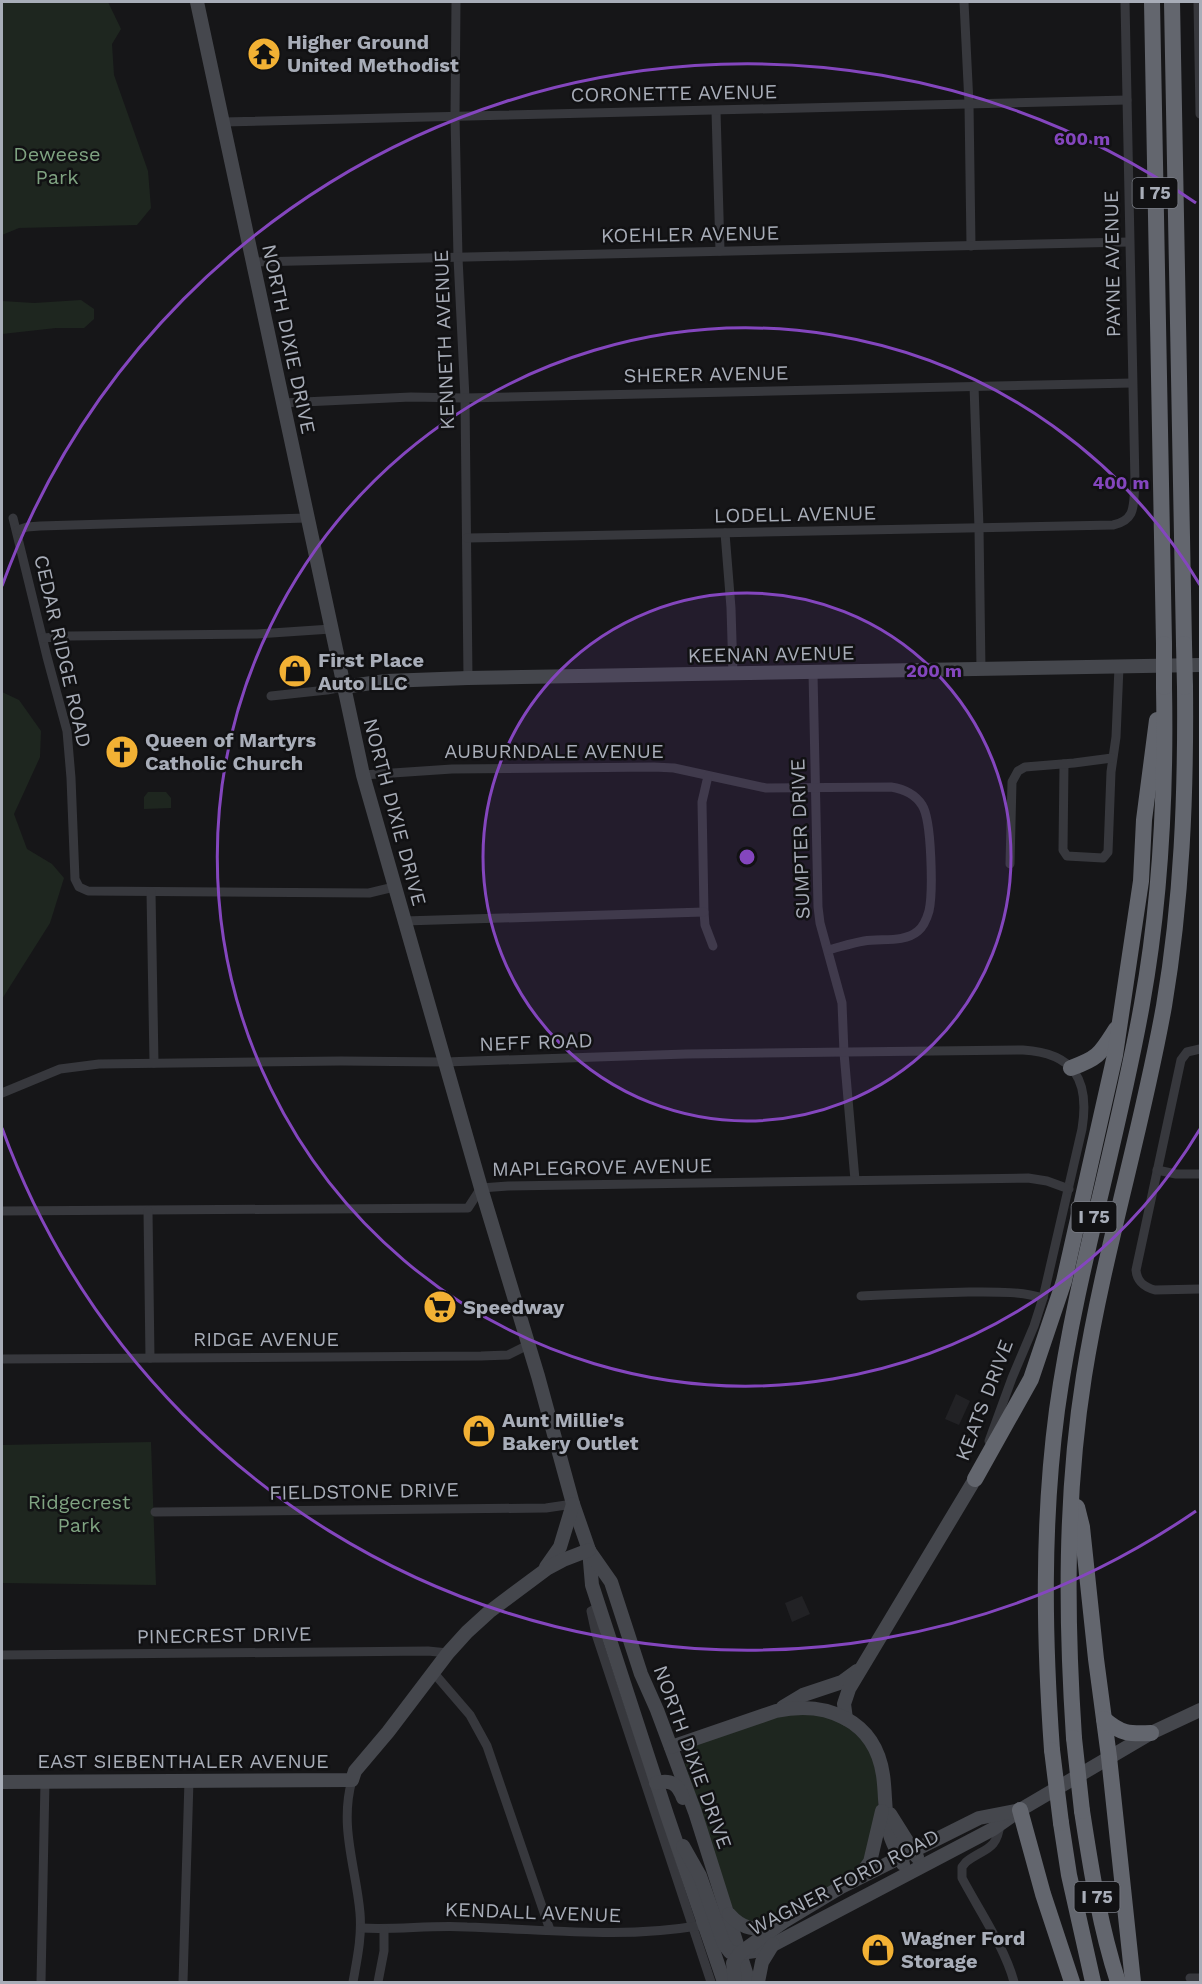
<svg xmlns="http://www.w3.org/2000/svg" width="1202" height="1984" viewBox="0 0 1202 1984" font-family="'Work Sans',sans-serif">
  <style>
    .built { fill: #222225 }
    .green { fill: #1e261f }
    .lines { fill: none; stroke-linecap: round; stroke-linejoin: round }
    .street { stroke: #37383d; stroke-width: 9 }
    .secondary { stroke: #45474d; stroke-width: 14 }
    .highway { stroke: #63666e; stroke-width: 16 }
    .highway-bridge { stroke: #63666e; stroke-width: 16 }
    .ring { fill: none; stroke: #8446be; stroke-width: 3 }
    .labels { text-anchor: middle; stroke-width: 5; stroke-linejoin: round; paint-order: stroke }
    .shield { fill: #111113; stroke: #7b7e86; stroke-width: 1.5 }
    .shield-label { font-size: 18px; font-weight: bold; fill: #a8adb8 }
    .poi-label { font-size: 20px; font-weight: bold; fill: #a8adb8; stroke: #111113; text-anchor: start }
    .street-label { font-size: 20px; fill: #a8adb8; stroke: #111113 }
    .park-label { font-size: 20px; fill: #7fa381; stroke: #111113 }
    .centre { fill: #8446be; stroke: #111113; stroke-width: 3 }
    .ring-label { font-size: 18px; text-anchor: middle; font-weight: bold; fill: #8446be; stroke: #111113; stroke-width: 5; stroke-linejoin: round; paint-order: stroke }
  </style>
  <rect width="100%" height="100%" fill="#161618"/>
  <g class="built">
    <polygon points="956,1394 970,1401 959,1425 945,1419"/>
    <polygon points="802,1596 810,1614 792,1622 785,1603"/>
  </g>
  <g class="green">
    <polygon points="2,2 108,2 121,29 112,44 114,75 148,171 151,208 137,225 19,228 2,235"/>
    <polygon points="81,300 94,309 94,319 84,328 56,328 2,334 2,301 34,303"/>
    <polygon points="2,692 19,700 41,731 40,757 14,814 27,849 52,864 64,878 50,923 2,999"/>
    <polygon points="148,792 166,792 171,798 171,808 144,809 144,797"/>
    <polygon points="151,1442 156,1585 2,1583 2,1445"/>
    <path d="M803 1712C815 1714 833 1716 843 1722 860 1733 876 1756 878 1776 882 1802 872 1854 856 1874L782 1916 760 1925 740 1920 731 1905 684 1760V1754L688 1747 785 1714Z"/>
  </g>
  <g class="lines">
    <g class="street">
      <polyline points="456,2 455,117 458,258 465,398 468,678"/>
      <polyline points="964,2 969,104 971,246"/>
      <polyline points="1198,2 1200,114"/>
      <polyline points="716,111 720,251"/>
      <polyline points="223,122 1127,100"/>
      <polyline points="252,262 1129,242"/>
      <polyline points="974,386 979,528 981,670"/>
      <polyline points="282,403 411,397 465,398 1132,383"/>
      <polyline points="13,518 47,657 67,731 71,778 75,879 79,887 88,891 369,893 394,887"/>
      <polyline points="18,530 27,527 40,526 307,518"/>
      <polyline points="725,533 731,608 733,674"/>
      <path d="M467 538 1113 525C1137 520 1133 504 1135 483L1125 2"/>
      <polyline points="43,638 69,636 257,634 331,629"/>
      <polyline points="813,673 818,907 820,923 842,1003 844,1053 855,1180"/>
      <polyline points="271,696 327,690 343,687"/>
      <polyline points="1064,764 1063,850 1067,856 1103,858 1108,852 1111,772 1116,737 1119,667"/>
      <path d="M363 775 452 769 654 767 674 768 766 788 891 787C904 789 915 794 922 805 932 820 933 893 929 911 927 918 924 926 918 931 904 943 881 938 864 941 852 943 840 947 828 950"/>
      <polyline points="708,776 702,802 704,912 705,925 713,946"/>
      <polyline points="1010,864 1012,782 1018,771 1025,767 1074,763 1112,758"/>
      <polyline points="151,892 154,1063"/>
      <polyline points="404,921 704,912"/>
      <path d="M1200 1049 1187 1052 1181 1060 1136 1270C1137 1282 1144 1287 1155 1290L1200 1289"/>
      <path d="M2 1093 60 1069 99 1064 341 1061 445 1062 686 1054 1023 1050C1074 1053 1090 1080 1082 1129L1043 1298 1034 1326 1012 1378 989 1441"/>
      <polyline points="1157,1170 1176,1174 1200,1174"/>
      <polyline points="2,1211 468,1208 481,1188 508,1186 1028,1178 1047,1181 1069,1189"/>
      <polyline points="148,1211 150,1358"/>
      <path d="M861 1296C897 1294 933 1293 969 1292 994 1292 1019 1291 1043 1298"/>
      <polyline points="2,1359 481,1356 508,1355 528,1345"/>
      <polyline points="155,1512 546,1508 573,1504"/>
      <polyline points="599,1607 591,1611 596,1634 711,1982"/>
      <polyline points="2,1655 428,1651 448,1653"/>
      <polyline points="433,1672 470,1715 487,1746 550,1930"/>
      <path d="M352 1780C339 1827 356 1867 360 1913 362 1937 357 1959 353 1982"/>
      <path d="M1000 1824C997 1851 984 1848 966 1862L962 1867V1878C979 1910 1005 1948 1014 1982"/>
      <path d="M361 1928C396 1930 431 1925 467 1927 544 1929 620 1939 697 1926"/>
      <polyline points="1190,1978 1200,1978"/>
      <polyline points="41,1982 45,1781"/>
      <polyline points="183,1982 189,1780"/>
      <polyline points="378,1982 384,1951 384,1929"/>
    </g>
    <g class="secondary">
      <polyline points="197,2 363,775 481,1188 538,1376 573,1504 589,1550 592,1585 667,1815 724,1982"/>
      <polyline points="343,687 386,681 468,678 1200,665"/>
      <polyline points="590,1552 611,1582 641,1674 657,1710 695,1812 749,1982"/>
      <polyline points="546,1567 560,1547 573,1504"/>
      <polyline points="783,1707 803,1695 842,1682 857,1671"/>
      <polyline points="846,1719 844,1704 849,1689 975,1479"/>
      <path d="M671 1747 776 1711C826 1700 875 1720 883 1775 886 1795 884 1816 890 1835 893 1845 899 1855 903 1864"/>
      <polyline points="2,1782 352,1780 355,1771 388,1732 448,1653 467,1632 489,1612 548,1568 563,1560 589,1550"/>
      <path d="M656 1783C671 1779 678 1784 683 1798"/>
      <polyline points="890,1814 917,1857"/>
      <polyline points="683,1846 700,1876 724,1944 730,1952 740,1953 763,1950 993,1829 1020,1810 1151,1733 1200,1710"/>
      <polyline points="859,1877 870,1862 882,1811"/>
      <path d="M729 1914C741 1928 755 1932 773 1926"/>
      <polyline points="735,1982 733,1963 740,1953 783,1922 841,1887 979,1818 1015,1811"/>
      <polyline points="758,1982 762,1962 773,1944"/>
    </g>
    <g class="highway">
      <polyline points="1152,2 1164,644"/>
      <polyline points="1172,2 1184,644"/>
      <path d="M1071 1068C1099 1058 1100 1054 1116 1029"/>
      <polyline points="975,1479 1031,1379 1064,1281 1115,1055 1141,881 1144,820 1157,720"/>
      <polyline points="1077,1507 1082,1527 1096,1659 1109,1757 1133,1982"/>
      <path d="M1104 1719C1121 1734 1129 1734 1151 1733"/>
      <path d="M1074 1738C1066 1617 1065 1496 1084 1376 1104 1251 1142 1130 1164 1006 1182 900 1186 794 1185 687"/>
      <path d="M1052 1750C1044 1637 1042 1523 1057 1410 1076 1273 1118 1140 1142 1004 1161 899 1166 794 1164 687"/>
      <polyline points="1020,1810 1043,1894 1072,1982"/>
      <path d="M1082 1811C1091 1869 1100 1927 1118 1982"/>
      <polyline points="1061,1823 1069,1875 1093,1982"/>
    </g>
    <g class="highway-bridge">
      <polyline points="1164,644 1164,687"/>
      <polyline points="1184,644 1185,687"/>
      <polyline points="1074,1738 1082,1811"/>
      <polyline points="1052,1750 1061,1823"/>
    </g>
  </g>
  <circle cx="747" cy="857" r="264" fill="#8446be" fill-opacity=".12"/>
  <g class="ring">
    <circle cx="747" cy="857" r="264"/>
    <path d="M1200 1129A529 529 0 1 1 1200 585"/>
    <path d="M1196 1511A793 793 0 0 1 2 1128M2 586A793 793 0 0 1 1196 203"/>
  </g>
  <defs>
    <g id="temple-disc" transform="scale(1.725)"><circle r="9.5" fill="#f2b134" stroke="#111113"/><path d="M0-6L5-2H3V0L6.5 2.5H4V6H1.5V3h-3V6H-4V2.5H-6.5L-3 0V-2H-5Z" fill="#111"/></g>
    <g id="shop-disc" transform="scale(1.725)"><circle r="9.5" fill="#f2b134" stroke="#111113"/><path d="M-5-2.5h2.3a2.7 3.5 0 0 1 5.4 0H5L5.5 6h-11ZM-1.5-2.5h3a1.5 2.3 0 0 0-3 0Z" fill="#111"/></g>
    <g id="church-disc" transform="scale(1.725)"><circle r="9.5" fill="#f2b134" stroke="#111113"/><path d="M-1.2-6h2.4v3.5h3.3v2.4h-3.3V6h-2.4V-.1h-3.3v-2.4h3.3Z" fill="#111"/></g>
    <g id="supermarket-disc" transform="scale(1.725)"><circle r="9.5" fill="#f2b134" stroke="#111113"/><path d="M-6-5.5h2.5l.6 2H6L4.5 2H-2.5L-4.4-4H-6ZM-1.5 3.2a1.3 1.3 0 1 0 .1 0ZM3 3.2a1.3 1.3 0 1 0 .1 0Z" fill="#111"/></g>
  </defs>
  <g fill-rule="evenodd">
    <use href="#temple-disc" x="264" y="54"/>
    <use href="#shop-disc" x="295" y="671"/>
    <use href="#church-disc" x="122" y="752"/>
    <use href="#supermarket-disc" x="440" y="1307"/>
    <use href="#shop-disc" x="479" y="1431"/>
    <use href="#shop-disc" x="878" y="1950"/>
  </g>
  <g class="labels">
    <g class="shield">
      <rect x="1132.5" y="178" width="45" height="30" rx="4.5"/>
      <rect x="1071.5" y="1202" width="45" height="30" rx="4.5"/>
      <rect x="1074.5" y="1882" width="45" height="30" rx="4.5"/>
    </g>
    <g class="shield-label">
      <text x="1155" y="199">I 75</text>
      <text x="1094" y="1223">I 75</text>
      <text x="1097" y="1903">I 75</text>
    </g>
    <g class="poi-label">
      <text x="287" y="49">Higher Ground<tspan x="287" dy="23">United Methodist</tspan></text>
      <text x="318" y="667">First Place<tspan x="318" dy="23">Auto LLC</tspan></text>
      <text x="145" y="747">Queen of Martyrs<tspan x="145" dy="23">Catholic Church</tspan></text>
      <text x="463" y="1314">Speedway</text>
      <text x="502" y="1427">Aunt Millie's<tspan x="502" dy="23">Bakery Outlet</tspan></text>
      <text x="901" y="1945">Wagner Ford<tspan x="901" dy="23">Storage</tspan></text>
    </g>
    <g class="street-label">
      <text transform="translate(674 93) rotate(-1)" y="7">CORONETTE AVENUE</text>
      <text transform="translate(690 234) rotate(-1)" y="7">KOEHLER AVENUE</text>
      <text transform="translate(1112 264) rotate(-91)" y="7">PAYNE AVENUE</text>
      <text transform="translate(289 339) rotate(78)" y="7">NORTH DIXIE DRIVE</text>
      <text transform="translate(444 340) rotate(-92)" y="7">KENNETH AVENUE</text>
      <text transform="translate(706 374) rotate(-1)" y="7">SHERER AVENUE</text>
      <text transform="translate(795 514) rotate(-1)" y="7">LODELL AVENUE</text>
      <text transform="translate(63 651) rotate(77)" y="7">CEDAR RIDGE ROAD</text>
      <text transform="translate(771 654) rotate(-1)" y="7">KEENAN AVENUE</text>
      <text x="554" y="758">AUBURNDALE AVENUE</text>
      <text transform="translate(395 812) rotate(75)" y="7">NORTH DIXIE DRIVE</text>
      <text transform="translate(800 839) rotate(-92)" y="7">SUMPTER DRIVE</text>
      <text transform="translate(536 1042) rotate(-2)" y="7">NEFF ROAD</text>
      <text transform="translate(602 1167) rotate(-1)" y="7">MAPLEGROVE AVENUE</text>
      <text x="266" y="1346">RIDGE AVENUE</text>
      <text transform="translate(984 1400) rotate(-69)" y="7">KEATS DRIVE</text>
      <text transform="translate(364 1491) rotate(-1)" y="7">FIELDSTONE DRIVE</text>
      <text transform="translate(224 1635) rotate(-1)" y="7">PINECREST DRIVE</text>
      <text transform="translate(693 1757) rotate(70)" y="7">NORTH DIXIE DRIVE</text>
      <text x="183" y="1768">EAST SIEBENTHALER AVENUE</text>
      <text transform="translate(844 1882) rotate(-27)" y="7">WAGNER FORD ROAD</text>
      <text transform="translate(533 1912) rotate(2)" y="7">KENDALL AVENUE</text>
    </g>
    <g class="park-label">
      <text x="57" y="161">Deweese<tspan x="57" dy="23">Park</tspan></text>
      <text x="79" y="1509">Ridgecrest<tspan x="79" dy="23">Park</tspan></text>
    </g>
  </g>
  <circle cx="747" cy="857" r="9" class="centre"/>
  <g class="ring-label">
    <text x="1082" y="145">600 m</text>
    <text x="1121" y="489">400 m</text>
    <text x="934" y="677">200 m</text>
  </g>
  <rect width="1202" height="1984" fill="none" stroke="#a8adb8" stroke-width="6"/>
</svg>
